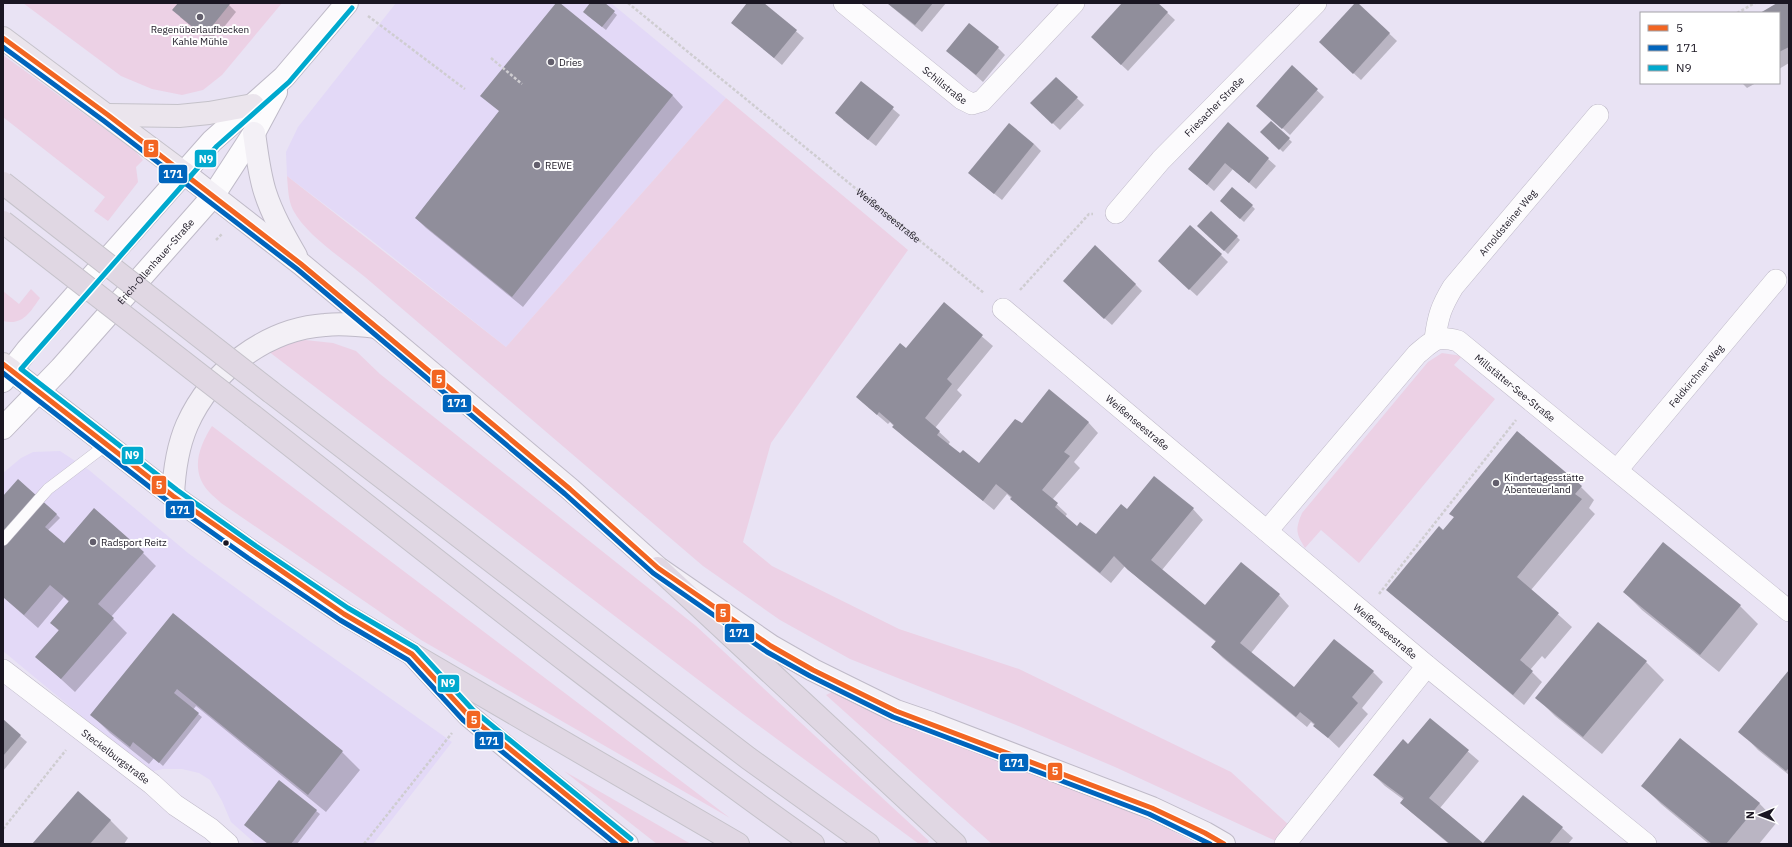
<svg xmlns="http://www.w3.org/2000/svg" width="1792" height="847" viewBox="0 0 1792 847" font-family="'IBM Plex Sans',sans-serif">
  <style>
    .built { fill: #e3d9f7 }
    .green { fill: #ecd1e5 }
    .shadow { fill: #0003 }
    .building { fill: #908e9b }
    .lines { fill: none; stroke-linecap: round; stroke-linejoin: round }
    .service-casing { stroke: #bfbac8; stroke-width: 12 }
    .minor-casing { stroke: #bfbac8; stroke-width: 22 }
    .tertiary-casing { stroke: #bfbac8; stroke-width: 24 }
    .secondary-casing { stroke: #bfbac8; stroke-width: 24 }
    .primary-casing { stroke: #c5c2ca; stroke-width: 24 }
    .motorway-casing { stroke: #c5c2ca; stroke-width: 24 }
    .path { stroke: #cfcdd1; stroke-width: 2.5; stroke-dasharray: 3 2; stroke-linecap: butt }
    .service { stroke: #fcfbfd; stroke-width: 11 }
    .minor { stroke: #fcfbfd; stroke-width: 21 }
    .tertiary { stroke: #fcfbfd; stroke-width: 22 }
    .secondary { stroke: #f3f0f6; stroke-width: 22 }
    .primary { stroke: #ebe5ed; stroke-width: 22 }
    .motorway { stroke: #e0d7e3; stroke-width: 22 }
    .motorway-bridge-casing { stroke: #c5c2ca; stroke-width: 24; stroke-linecap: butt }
    .motorway-bridge { stroke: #e0d7e3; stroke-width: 22 }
    .bus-1-casing { stroke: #fff; stroke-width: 8 }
    .bus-2-casing { stroke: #fff; stroke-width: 8 }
    .bus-3-casing { stroke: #fff; stroke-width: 8 }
    .bus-1 { stroke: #f26522; stroke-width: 5 }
    .bus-2 { stroke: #0065bd; stroke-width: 5 }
    .bus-3 { stroke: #00a9ce; stroke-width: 5 }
    .poi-dot { fill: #625e6c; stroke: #fff; stroke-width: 1.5 }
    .bus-dot { fill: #1a1622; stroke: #fff; stroke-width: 1.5 }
    .labels { text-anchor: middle; stroke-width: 4; stroke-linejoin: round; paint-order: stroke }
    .poi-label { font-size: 10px; fill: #1a1622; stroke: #fff; text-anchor: start }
    .street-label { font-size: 10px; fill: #1a1622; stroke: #fff }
    .line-badge { stroke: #fff; stroke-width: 1.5 }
    .badge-label { font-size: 11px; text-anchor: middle; font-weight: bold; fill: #fff }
  </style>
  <rect width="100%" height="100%" fill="#e9e3f4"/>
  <g class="built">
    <polygon points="396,3 611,3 726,98 506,347 365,235 287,176 286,152 298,127"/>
    <polygon points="60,451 89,470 188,553 263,608 452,742 373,844 256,844 231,822 222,801 210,780 199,773 182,769 163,769 149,772 3,651 3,473 21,458 33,452"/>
  </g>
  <g class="green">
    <polygon points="23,3 282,3 222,75 203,90 182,95 152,89 121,76"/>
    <polygon points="3,55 135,151 143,160 136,167 138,182 108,221 94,211 105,197 3,117"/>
    <path d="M726 98 908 250 771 443 743 542 772 566 899 629 1019 669 1231 772 1290 826 1278 842 1115 767 1021 727 850 659 780 620 703 566 365 277C342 258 307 236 293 210 288 200 288 187 287 176L506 347Z"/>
    <path d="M31 289 40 298C30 312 23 326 3 321V291L19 304Z"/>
    <polygon points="305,340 333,343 356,351 380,374 696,626 929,841 927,844 919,844 743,714 268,351 284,344"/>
    <path d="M1442 353 1462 356 1454 365 1495 399 1359 563 1321 530 1305 548C1296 533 1295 530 1302 513L1428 362Z"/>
    <path d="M212 426 233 442 730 818 421 640 221 503C216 498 209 493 205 487 191 467 200 445 212 426Z"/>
    <polygon points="832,692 1086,793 1169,829 1196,844 992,844 826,695"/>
    <polygon points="564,771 691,844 657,844"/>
  </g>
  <g class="shadow">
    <polygon points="179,3 227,3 236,12 220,32 214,36 208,37 203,36 180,17"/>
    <polygon points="557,3 673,96 683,107 523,307 426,228 416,218 501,112"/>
    <polygon points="591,3 603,3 617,15 606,30 587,15"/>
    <polygon points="748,3 762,3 804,38 782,65 732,22"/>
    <polygon points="887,3 946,3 922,32"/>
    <polygon points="1123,3 1157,3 1175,20 1128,71 1099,44"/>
    <polygon points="1357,3 1397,41 1361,80 1327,49"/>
    <polygon points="1779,3 1789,3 1789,63 1779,69 1779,13 1762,13"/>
    <polygon points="998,48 1005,55 983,82 948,51"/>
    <polygon points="1292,67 1324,97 1290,135 1265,112"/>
    <polygon points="1056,78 1084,105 1060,130 1039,110"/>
    <polygon points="861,82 900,115 876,146 843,120"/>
    <polygon points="1742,83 1756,83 1747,88"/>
    <polygon points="1271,122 1292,142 1283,152 1262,132"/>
    <polygon points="1228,124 1276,166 1256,189 1233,169 1214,191 1189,169"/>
    <polygon points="1034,144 1041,151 1002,200 976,179"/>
    <polygon points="1224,204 1252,206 1255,209 1244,222"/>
    <polygon points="1211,212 1240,240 1228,254 1198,226"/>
    <polygon points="1221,255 1228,262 1197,296 1166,268"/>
    <polygon points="1135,284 1142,291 1112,325 1071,288"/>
    <polygon points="944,304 993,346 957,390 962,395 935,428 950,442 948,445 960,455 979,464 1022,424 1088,422 1098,433 1074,462 1080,468 1052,500 1067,514 1065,517 1077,527 1096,536 1127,510 1193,509 1203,520 1162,570 1205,606 1279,595 1289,606 1251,653 1294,689 1373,672 1383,682 1362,708 1368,714 1339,748 1311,722 1307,727 1223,658 1212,647 1216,642 1140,580 1125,566 1111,583 1022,509 1007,494 994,510 904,437 890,422 888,424 868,407 907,349"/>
    <polygon points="1581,487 1594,500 1589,508 1595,514 1531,590 1572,627 1545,659 1542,656 1530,670 1542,682 1524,705 1388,590 1455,518 1451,514"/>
    <polygon points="3,498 56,514 60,518 48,530 64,544 143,553 156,566 111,617 127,633 75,692 37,657 59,631 51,623 69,602 64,597 38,628 3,597"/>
    <polygon points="1663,543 1740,606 1758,624 1719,672 1642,610 1624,592"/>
    <polygon points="173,614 342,752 360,770 326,812 196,706 193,710 202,717 163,766 154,758 149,764 110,733 92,715"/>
    <polygon points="1646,662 1664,680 1602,754 1555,716 1537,698"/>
    <polygon points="1789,672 1789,775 1758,750 1740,731"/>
    <polygon points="1430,719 1479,761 1440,808 1483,844 1449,844 1412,813 1401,803 1404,800 1385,786 1374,775 1408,745"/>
    <polygon points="3,721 27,742 3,771"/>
    <polygon points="279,782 320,814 297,844 268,844"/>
    <polygon points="1643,786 1759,803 1777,822 1759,844 1709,844 1661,804"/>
    <polygon points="110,820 128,838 124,844 34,844"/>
    <polygon points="1562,828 1573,838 1568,844 1484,844"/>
  </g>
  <g class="building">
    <polygon points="178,3 229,3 230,4 213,25 207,30 201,30 195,29 172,10"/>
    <polygon points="556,3 560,3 673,95 512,297 415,218 499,111 480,96"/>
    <polygon points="590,3 605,3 615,11 602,27 583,12"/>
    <polygon points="747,3 764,3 797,30 774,58 731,23"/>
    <polygon points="887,3 933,3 915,25"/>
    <polygon points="1122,3 1158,3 1168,12 1121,65 1091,37"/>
    <polygon points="1355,3 1358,3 1390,33 1353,74 1319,42"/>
    <polygon points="1777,3 1789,3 1789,47 1779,52 1779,13 1760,13"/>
    <polygon points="969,23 999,47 976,75 946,51"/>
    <polygon points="1292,65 1318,89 1282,129 1256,106"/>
    <polygon points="1056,77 1078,97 1052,124 1030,103"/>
    <polygon points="861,81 894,107 868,140 835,113"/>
    <polygon points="1271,121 1290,138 1279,150 1260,132"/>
    <polygon points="1228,122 1269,158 1249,183 1225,163 1207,185 1188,169"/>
    <polygon points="1009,123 1034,144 994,194 968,173"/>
    <polygon points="1232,187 1253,205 1240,219 1220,201"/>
    <polygon points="1211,211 1238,236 1224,251 1197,226"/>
    <polygon points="1190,225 1222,254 1189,290 1158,261"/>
    <polygon points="1095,245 1136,284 1104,319 1063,281"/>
    <polygon points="944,302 983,335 947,379 952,384 925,418 940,431 937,435 960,453 963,450 979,463 1015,419 1022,423 1049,389 1089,422 1064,452 1070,456 1042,490 1058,503 1055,507 1077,526 1080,522 1096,534 1121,504 1127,509 1154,476 1194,508 1151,560 1205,605 1241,562 1280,594 1240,643 1294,687 1334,639 1374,671 1352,697 1358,703 1328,738 1313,726 1315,724 1300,712 1296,717 1211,647 1216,641 1128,570 1114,556 1100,573 1010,499 1012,497 996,484 983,501 892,427 894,425 879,412 877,415 856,397 900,343 906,348"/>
    <polygon points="1517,431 1582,486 1575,494 1582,499 1517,577 1559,613 1520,660 1533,671 1513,695 1386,590 1439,526 1443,530 1454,517 1449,514"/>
    <polygon points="18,479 57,514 45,527 64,543 94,508 144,552 98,604 114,618 61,679 35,657 59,630 50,623 69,601 50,585 24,615 3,597 3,496"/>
    <polygon points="1663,542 1741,605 1700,655 1623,592"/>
    <polygon points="173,613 343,751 308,795 177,689 174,693 199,713 159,763 133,742 130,747 90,715"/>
    <polygon points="1598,622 1647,661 1583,737 1535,698"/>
    <polygon points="1789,670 1789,768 1786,771 1738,732"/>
    <polygon points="1430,718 1469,750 1429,798 1483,843 1523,795 1563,827 1549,844 1450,844 1400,803 1404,798 1373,775 1403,739 1408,744"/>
    <polygon points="3,719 21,735 3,756"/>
    <polygon points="1680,738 1760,803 1726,844 1712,844 1641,786"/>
    <polygon points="279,780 317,810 291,844 268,844 244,825"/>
    <polygon points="78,791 111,820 90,844 32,844"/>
  </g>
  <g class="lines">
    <g class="service-casing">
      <polyline id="service" points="3,540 48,489 106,445"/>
    </g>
    <g class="minor-casing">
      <g id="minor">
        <path id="s2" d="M844 3 962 99 972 104 982 101 1074 3"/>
        <path id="s3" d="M1116 213 1161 160 1316 3"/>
        <path id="s4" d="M1003 309 1427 666 1646 844"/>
        <path id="s5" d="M1435 339C1438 316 1441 307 1453 287L1598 115"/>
        <path id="s6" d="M1617 470 1776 280"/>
        <path id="s7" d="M1267 531 1417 354C1434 340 1436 335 1458 341L1789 611"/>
        <path id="s8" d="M3 670 152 784 175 805 211 829 228 844"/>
        <polyline points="1285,844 1427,666"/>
      </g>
    </g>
    <g class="tertiary-casing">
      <g id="tertiary">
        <polyline points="3,381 27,350 212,141 284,77 347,3"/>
        <path id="s9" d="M3 428 61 368 213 196 254 133 276 92"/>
      </g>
    </g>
    <g class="secondary-casing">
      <g id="secondary">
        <path d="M254 133C257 153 259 173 265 192 272 214 284 235 296 256"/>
        <polyline points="184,173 301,264 377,327 570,489 658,568 771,646 813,670 896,711 931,723 1152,808 1205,833 1224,844"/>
        <polyline points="11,370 173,496 252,552 344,614 412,654 468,715 512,752 627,844"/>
        <path d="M173 496C174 472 177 448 187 425 211 371 266 329 325 325 343 323 360 325 377 327"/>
      </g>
    </g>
    <g class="primary-casing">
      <g id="primary">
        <polyline points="3,38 184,173"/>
        <polyline points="108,115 179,116 209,113 253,105"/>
        <polyline points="3,364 11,370"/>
      </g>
    </g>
    <g class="motorway-casing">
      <g id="motorway">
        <polyline points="271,392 748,758 868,844"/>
        <path d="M253 416C438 561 621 708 813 844"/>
        <polyline points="658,568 955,844"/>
        <polyline points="412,654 738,844"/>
      </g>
    </g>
    <g class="path">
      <path id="s1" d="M628 3 984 293"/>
      <polyline points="1737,13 1755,3"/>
      <polyline points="368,16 465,89"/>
      <polyline points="491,58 522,84"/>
      <polyline points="216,240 222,234"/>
      <polyline points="1020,290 1089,214 1093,214"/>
      <polyline points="1379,594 1516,420"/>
      <polyline points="3,829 66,750"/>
      <polyline points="364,844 452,733"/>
    </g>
    <use href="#service" class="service"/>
    <use href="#minor" class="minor"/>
    <use href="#tertiary" class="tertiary"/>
    <use href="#secondary" class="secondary"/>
    <use href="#primary" class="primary"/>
    <use href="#motorway" class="motorway"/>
    <g class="motorway-bridge-casing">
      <g id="motorway-bridge">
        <polyline points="3,183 271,392"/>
        <polyline points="3,222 253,416"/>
      </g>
    </g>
    <use href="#motorway-bridge" class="motorway-bridge"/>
    <g class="bus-1-casing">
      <g id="bus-1">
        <polyline points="3,38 108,115 301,264 570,489 658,568 771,646 813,670 896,711 1152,808 1205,833 1224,844"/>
        <polyline points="3,364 173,496 344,614 412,654 468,715 627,844"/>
      </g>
    </g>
    <g class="bus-2-casing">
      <g id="bus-2">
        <polyline points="3,47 104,121 297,269 565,494 653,573 767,652 810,676 893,717 1149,814 1210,844"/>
        <polyline points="3,373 169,502 248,558 340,620 408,660 463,720 616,844"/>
      </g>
    </g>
    <g class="bus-3-casing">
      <polyline id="bus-3" points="352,8 289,82 217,146 21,369 177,490 256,546 348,608 416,648 473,710 631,839"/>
    </g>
    <use href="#bus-1" class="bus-1"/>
    <use href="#bus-2" class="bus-2"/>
    <use href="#bus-3" class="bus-3"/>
  </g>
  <g class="poi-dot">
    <circle cx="200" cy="17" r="4"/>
    <circle cx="551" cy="62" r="4"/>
    <circle cx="537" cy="165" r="4"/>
    <circle cx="1496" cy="483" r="4"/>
    <circle cx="93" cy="542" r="4"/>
  </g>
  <circle class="bus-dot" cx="226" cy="543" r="3.5"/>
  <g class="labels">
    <g class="poi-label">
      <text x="200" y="33" text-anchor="middle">Regenüberlaufbecken<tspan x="200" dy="12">Kahle Mühle</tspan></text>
      <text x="559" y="66">Dries</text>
      <text x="545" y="169">REWE</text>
      <text x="1504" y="481">Kindertagesstätte<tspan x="1504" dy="12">Abenteuerland</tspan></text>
      <text x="101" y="546">Radsport Reitz</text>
    </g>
    <g class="street-label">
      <text dy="4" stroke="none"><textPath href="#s2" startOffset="130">Schillstraße</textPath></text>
      <text dy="4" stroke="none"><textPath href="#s3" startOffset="145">Friesacher Straße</textPath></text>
      <text dy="4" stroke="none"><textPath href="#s1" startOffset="336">Weißenseestraße</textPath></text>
      <text dy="4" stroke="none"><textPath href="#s5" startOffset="140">Arnoldsteiner Weg</textPath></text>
      <text dy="4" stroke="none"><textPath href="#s9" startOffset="226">Erich-Ollenhauer-Straße</textPath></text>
      <text dy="4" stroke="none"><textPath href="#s6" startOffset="123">Feldkirchner Weg</textPath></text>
      <text dy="4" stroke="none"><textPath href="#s7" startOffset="352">Millstätter-See-Straße</textPath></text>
      <text dy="4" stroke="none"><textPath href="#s4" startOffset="176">Weißenseestraße</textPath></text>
      <text dy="4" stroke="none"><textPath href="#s4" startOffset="500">Weißenseestraße</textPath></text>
      <text dy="4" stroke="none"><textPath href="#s8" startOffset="142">Steckelburgstraße</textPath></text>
    </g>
  </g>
  <g class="line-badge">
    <rect x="143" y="139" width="16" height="19" rx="4" fill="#f26522"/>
    <rect x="194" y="149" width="23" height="19" rx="4" fill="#00a9ce"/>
    <rect x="158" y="164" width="30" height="20" rx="4" fill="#0065bd"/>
    <rect x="431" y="369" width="15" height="20" rx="4" fill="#f26522"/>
    <rect x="442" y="394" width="30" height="19" rx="4" fill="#0065bd"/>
    <rect x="121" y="446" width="23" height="19" rx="4" fill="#00a9ce"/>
    <rect x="151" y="475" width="16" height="20" rx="4" fill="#f26522"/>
    <rect x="165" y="500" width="30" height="19" rx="4" fill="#0065bd"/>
    <rect x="715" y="603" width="16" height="20" rx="4" fill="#f26522"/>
    <rect x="724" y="623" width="31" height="20" rx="4" fill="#0065bd"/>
    <rect x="437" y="674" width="23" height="19" rx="4" fill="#00a9ce"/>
    <rect x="466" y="710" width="15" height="19" rx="4" fill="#f26522"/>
    <rect x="474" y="731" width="30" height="19" rx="4" fill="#0065bd"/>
    <rect x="999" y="753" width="30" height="19" rx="4" fill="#0065bd"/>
    <rect x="1047" y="762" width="16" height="19" rx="4" fill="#f26522"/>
  </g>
  <g class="badge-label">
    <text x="151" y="152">5</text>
    <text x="206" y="163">N9</text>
    <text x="173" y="178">171</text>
    <text x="439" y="383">5</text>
    <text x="457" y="407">171</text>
    <text x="132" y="459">N9</text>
    <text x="159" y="489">5</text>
    <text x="180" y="514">171</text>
    <text x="723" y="617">5</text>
    <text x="739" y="637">171</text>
    <text x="448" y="687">N9</text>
    <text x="474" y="724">5</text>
    <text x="489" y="745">171</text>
    <text x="1014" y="767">171</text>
    <text x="1055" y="775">5</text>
  </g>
  <rect width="1792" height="847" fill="none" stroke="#1a1622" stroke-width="8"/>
  <rect x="1640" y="12" width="140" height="72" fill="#ffffff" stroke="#a3a2a7"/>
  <rect x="1648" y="25" width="20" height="6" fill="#f26522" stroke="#a3a2a7"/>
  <text x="1676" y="32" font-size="12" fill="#1a1622">5</text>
  <rect x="1648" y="45" width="20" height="6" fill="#0065bd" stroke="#a3a2a7"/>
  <text x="1676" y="52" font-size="12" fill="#1a1622">171</text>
  <rect x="1648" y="65" width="20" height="6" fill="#00a9ce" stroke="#a3a2a7"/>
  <text x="1676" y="72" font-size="12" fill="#1a1622">N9</text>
  <g transform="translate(1760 815) rotate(269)" stroke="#ffffff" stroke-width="3" paint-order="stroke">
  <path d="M0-3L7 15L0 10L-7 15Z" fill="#1a1622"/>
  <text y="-6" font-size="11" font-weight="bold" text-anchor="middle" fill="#1a1622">N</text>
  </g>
</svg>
